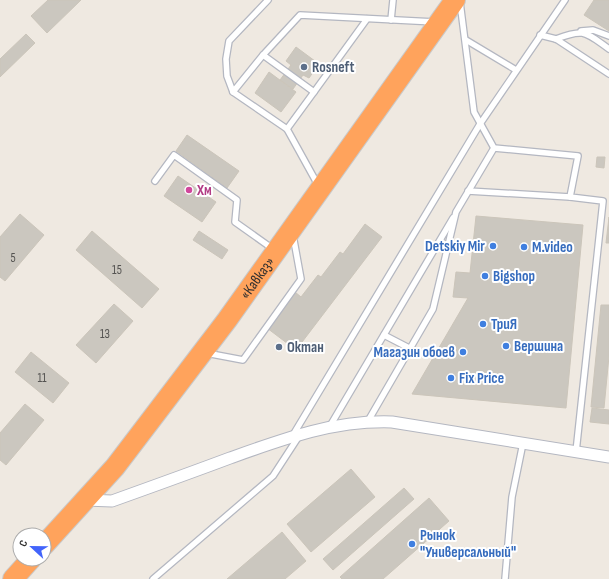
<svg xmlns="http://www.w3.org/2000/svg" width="609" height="579" viewBox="0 0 609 579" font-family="'Sofia Sans Condensed',sans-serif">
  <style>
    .building { fill: #cbc7bf; stroke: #cbc5ba }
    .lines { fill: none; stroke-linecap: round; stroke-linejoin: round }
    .lane-casing { stroke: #b4b7c1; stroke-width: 8 }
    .street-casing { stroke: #b4b7c1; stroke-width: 13 }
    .highway-casing { stroke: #c9c9c9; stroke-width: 22 }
    .lane { stroke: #fff; stroke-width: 5.5 }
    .street { stroke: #fff; stroke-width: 11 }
    .highway { stroke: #ffa35c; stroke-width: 20 }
    .service-dot { fill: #5c6f8a; stroke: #fff; stroke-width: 1.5 }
    .hotel-dot { fill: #d1479c; stroke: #fff; stroke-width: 1.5 }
    .shop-dot { fill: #3f7fe0; stroke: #fff; stroke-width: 1.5 }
    .labels { text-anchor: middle; stroke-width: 4; stroke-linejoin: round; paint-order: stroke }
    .number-label { font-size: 13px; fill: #555452 }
    .service-label { font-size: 15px; font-weight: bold; fill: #4e5e75; stroke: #fff; text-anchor: start }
    .hotel-label { font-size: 15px; font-weight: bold; fill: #b23c85; stroke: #fff; text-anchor: start }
    .shop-label { font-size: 15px; font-weight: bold; fill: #366cbe; stroke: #fff; text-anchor: start }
    .street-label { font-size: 15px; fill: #2e2e2e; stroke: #fff }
  </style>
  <rect width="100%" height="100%" fill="#efe9e1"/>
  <g class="building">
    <polygon points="48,0 81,0 47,33 31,16"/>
    <polygon points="594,0 609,0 609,31 584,15"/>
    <polygon points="26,34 35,43 0,77 0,59"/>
    <polygon points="296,47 319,64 309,78 303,75 293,89 280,80 291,65 286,61"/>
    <polygon points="269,72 296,92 281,112 255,93"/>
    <polygon points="187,135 239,171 227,188 176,151"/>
    <polygon points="597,157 605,157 604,168 596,167"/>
    <polygon points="178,176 216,202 202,222 164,196"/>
    <polygon points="20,214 44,235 5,281 0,277 0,237"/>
    <polygon points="476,216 583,225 566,408 412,394 468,298 453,297 456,272 470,273"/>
    <polygon points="609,217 609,243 606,243"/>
    <polygon points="365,224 382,237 296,350 267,328 295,292 301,297 318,275 321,277 340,252 343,254"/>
    <polygon points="92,231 159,289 142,308 76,250"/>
    <polygon points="199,231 228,250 222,259 193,240"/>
    <polygon points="114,304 133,321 96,363 76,345"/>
    <polygon points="601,305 609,305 609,356 604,408 591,407"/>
    <polygon points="31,352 69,383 53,403 15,372"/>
    <polygon points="25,404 44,420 6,465 0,460 0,433"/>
    <polygon points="592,408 609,410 609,424 590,422"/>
    <polygon points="351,469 375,497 311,552 287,524"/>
    <polygon points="404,488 414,499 333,570 323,559"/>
    <polygon points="429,498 449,521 383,579 342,579 340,577"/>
    <polygon points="282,532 306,561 285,579 227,579"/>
  </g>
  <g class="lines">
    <g class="lane-casing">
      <g id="lane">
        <polyline points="268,0 229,41 226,59 227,76 233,92 287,129"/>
        <polyline points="460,2 474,112 494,148 578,156 570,197 603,201 576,452"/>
        <polyline points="391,20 393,0"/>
        <polyline points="581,31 593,30 609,36"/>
        <polyline points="540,35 556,39 609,74"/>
        <path d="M556 39C585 28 585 32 609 49"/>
        <polyline points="466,40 516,70"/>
        <polyline points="233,92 263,55"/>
        <polyline points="314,92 367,19"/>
        <polyline points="155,181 174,155 237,200 235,222 273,249"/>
        <polyline points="318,185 287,129 314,92 263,55 300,15 435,22"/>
        <polyline points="468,191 570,197"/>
        <polyline points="384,335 411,349"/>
        <polyline points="206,353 243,360 301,279 293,235"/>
        <polyline points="368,421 433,309 456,212 494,148"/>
        <polyline points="330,426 453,218"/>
        <polyline points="293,435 480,124 565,0"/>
        <polyline points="153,579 273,476 299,436"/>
        <polyline points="505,579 512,497 523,443"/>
      </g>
    </g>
    <g class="street-casing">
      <path id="street" d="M85 500 112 501C151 487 190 473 230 458 283 439 334 420 392 422L609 457"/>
    </g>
    <g class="highway-casing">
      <g id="highway">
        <path id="s1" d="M44 545 115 467 227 320 455 0"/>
        <polyline points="13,579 31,559"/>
      </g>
    </g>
    <use href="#lane" class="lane"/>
    <use href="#street" class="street"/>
    <use href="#highway" class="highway"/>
  </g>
  <g class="service-dot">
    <circle cx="304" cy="67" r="4"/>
    <circle cx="279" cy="347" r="4"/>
  </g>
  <circle class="hotel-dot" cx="189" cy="190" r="4"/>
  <g class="shop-dot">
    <circle cx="493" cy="246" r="4"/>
    <circle cx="524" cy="247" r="4"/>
    <circle cx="485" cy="276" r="4"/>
    <circle cx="483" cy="324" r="4"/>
    <circle cx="506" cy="346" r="4"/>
    <circle cx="463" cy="352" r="4"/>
    <circle cx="451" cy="378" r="4"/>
    <circle cx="412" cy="544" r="4"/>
  </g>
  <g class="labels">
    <g class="number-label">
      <text x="13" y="262">5</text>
      <text x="117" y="274">15</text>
      <text x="105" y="338">13</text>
      <text x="42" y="382">11</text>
    </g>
    <g class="service-label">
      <text x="312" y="72">Rosneft</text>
      <text x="287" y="352">Октан</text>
    </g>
    <g class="hotel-label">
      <text x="197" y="195">Хм</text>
    </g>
    <g class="shop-label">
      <text x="485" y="251" text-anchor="end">Detskiy Mir</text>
      <text x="532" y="252">M.video</text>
      <text x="493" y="281">Bigshop</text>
      <text x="491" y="329">ТриЯ</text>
      <text x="514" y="351">Вершина</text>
      <text x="455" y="357" text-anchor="end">Магазин обоев</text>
      <text x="459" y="383">Fix Price</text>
      <text x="420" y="540">Рынок<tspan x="420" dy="17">"Универсальный"</tspan></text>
    </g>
    <g class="street-label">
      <text dy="5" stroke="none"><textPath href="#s1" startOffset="342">«Кавказ»</textPath></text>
    </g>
  </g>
  <g transform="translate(32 547) rotate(292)"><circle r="19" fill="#ffffff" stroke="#ababab"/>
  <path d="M0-3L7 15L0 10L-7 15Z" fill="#4264fb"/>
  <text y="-6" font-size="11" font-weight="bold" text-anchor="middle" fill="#2e2e2e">С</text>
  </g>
</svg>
